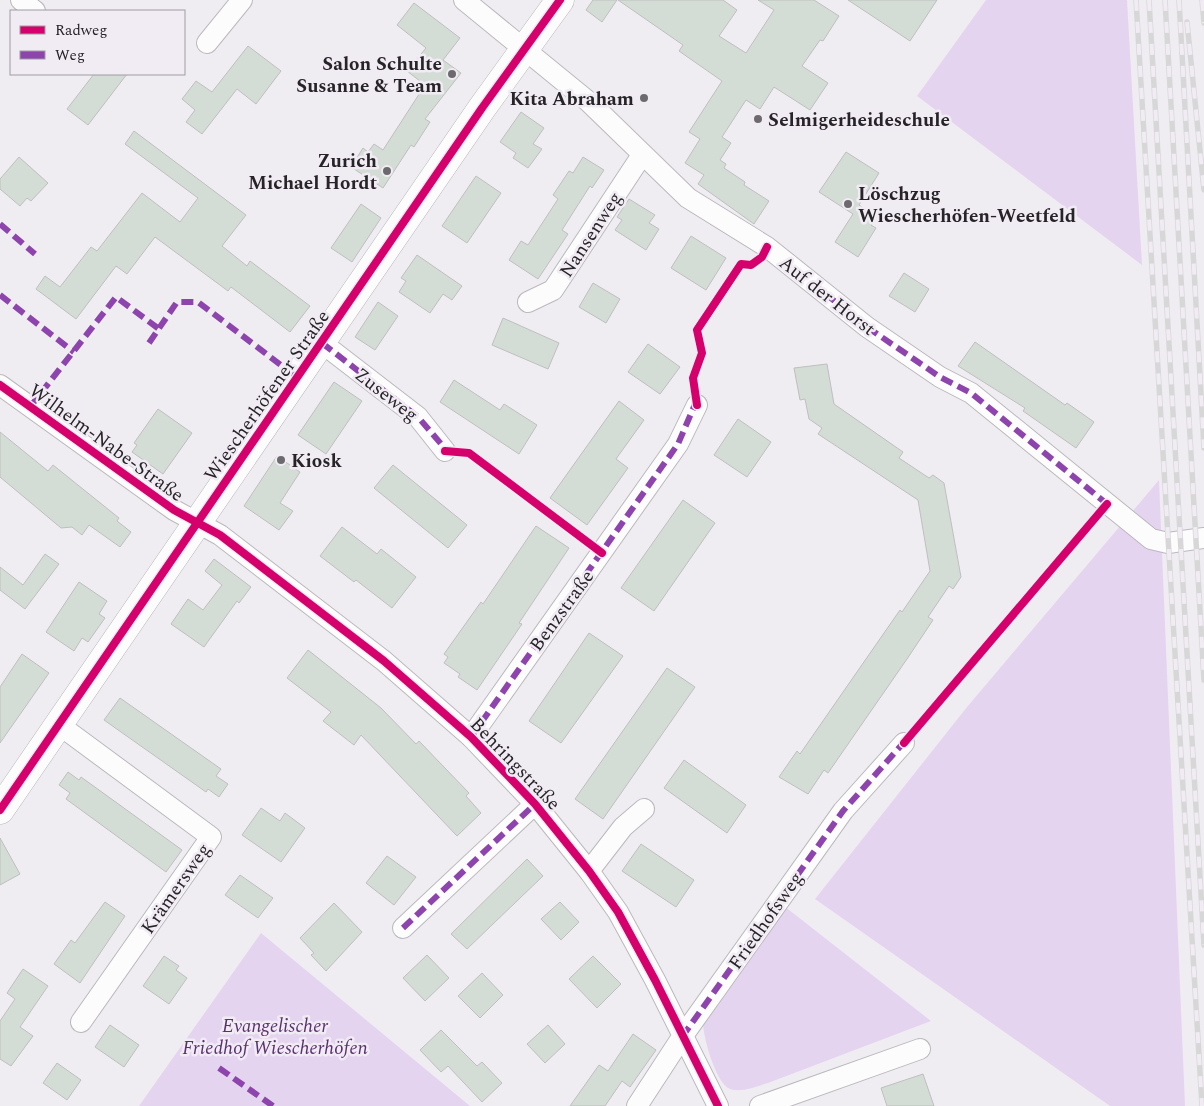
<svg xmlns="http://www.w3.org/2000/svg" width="1204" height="1106" viewBox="0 0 1204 1106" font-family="Spectral,serif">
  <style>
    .green { fill: #e5d4f0 }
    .building { fill: #d4dcd6; stroke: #bebfbf }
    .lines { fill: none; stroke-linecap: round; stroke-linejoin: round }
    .street-casing { stroke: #bbb9bd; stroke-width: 22 }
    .secondary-casing { stroke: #bbb9bd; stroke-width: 29 }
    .street { stroke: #fdfcfd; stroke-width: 20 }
    .secondary { stroke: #fdfcfd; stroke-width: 28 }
    .rail-casing { stroke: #d8d7d8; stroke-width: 5.5 }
    .rail { stroke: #f1ebf4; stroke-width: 4; stroke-dasharray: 11; stroke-linecap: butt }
    .quiet { stroke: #8e44ad; stroke-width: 6; stroke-dasharray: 12 6; stroke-linecap: butt }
    .cycleway-casing { stroke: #f1ebf4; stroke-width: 11 }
    .cycleway { stroke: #d6006c; stroke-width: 8 }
    .poi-dot { fill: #6d6a6e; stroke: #f1ebf4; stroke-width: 2 }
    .labels { text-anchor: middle; stroke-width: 5; stroke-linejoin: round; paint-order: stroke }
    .poi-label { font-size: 19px; font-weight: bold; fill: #262427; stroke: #f1ebf4; text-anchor: end }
    .street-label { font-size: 19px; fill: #262427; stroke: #f1ebf4 }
    .park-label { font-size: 19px; font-style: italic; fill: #5a3170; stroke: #f1ebf4 }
  </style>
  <rect width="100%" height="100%" fill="#f0edf2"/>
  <g class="green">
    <polygon points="986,0 1127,0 1142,265 917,96"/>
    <polygon points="1159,480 1185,1106 1110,1106 815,899 967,707"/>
    <path d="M784 906 931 1021 768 1083C757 1086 742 1093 730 1089 716 1084 703 1037 703 1023Z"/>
    <polygon points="261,933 470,1106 139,1106"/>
  </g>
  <g class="building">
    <polygon points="593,0 617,0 602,22 586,10"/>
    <polygon points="618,0 723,0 737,10 719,36 746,53 774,10 758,0 814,0 839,16 823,41 820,40 802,66 828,83 810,110 774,87 760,109 746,100 722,137 731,143 720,160 726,164 724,168 745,182 744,185 769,201 754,224 698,184 704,175 685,163 700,139 689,132 722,81 679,51 683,45"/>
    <polygon points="848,0 937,0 910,41"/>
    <polygon points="414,3 460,38 443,60 461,73 425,119 430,122 414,147 411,145 383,188 351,167 363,148 368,152 374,144 383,150 425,85 407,71 426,48 397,25"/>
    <polygon points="248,46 281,71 256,104 237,89 202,134 186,122 195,110 182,99 196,81 212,92"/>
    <polygon points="94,74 127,74 88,125 67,109"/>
    <polygon points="521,112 544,128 533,144 542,149 528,168 513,158 516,153 500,142"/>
    <polygon points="134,131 246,215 222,246 247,266 250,261 310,306 290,332 231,287 228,291 155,237 127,274 116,266 76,319 36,289 45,276 60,287 91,247 97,251 142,193 180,222 198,198 125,144"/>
    <polygon points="846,152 879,173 859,205 876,217 871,225 876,228 858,257 835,242 853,214 819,192"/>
    <polygon points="19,157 48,183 31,201 27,198 20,206 0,189 0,179"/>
    <polygon points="583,157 604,170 592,188 590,186 562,230 568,234 538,279 509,260 521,241 528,245 558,199 553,195 569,171 573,173"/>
    <polygon points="476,176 501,193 467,243 442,226"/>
    <polygon points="629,199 655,215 649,223 659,229 646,250 615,230 622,220 617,217"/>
    <polygon points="361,204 381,218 352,262 331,248"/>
    <polygon points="691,236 726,258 706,290 671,268"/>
    <polygon points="417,255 462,286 452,300 443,294 430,313 399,292 406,281 401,278"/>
    <polygon points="904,273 929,289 915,312 889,296"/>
    <polygon points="593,283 620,299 606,323 579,307"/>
    <polygon points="378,302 398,316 375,350 355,337"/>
    <polygon points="503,318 559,343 548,369 492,345"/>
    <polygon points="975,342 1065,405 1067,403 1094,422 1076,448 1023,411 1025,408 958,366"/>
    <polygon points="648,344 680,367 660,394 628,372"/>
    <polygon points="827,364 834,404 903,452 899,458 929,478 933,475 944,483 961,577 953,589 949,586 928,617 933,620 907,659 828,773 824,770 808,794 779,777 797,751 800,754 900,610 902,612 930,571 918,500 818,434 822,428 809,419 805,399 800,400 794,368"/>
    <polygon points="454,380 500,410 504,404 537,425 519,454 440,402"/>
    <polygon points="334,382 362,401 326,454 298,435"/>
    <polygon points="619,401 644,420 616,459 628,468 587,525 550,498"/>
    <polygon points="158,409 192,433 163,474 132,452 137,445 134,443"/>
    <polygon points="738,419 771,442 747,477 714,455"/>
    <polygon points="0,432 48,471 53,465 119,518 117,521 131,532 120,547 89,525 82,535 72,527 61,528 0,477"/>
    <polygon points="277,456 300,472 280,503 293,511 279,530 244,506"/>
    <polygon points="393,465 467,525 448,548 374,488"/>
    <polygon points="683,500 715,523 654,611 621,588"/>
    <polygon points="536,526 569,548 519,623 522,624 477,690 458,677 460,674 444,663 448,657 444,654 481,602 483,604"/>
    <polygon points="342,527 377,554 381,549 416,577 392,608 356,580 354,582 320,556"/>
    <polygon points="45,554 59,564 25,609 0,590 0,567 23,585"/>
    <polygon points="214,559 251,587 239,603 237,601 204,647 171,624 188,599 203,610 222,585 205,571"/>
    <polygon points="79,582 107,601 99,614 105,618 88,642 82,638 74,651 46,632"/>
    <polygon points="589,633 623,656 561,743 529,721"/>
    <polygon points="308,650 381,708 416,744 419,741 469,793 466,796 481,813 457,836 361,735 354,745 323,721 331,712 287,678"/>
    <polygon points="22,654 49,673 0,743 0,687"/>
    <polygon points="667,668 695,687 603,819 575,799"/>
    <polygon points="120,698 221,769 216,776 228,784 219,797 208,789 206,792 104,720"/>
    <polygon points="684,760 746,805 727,833 664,788"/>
    <polygon points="68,772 79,780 81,777 182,850 166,872 66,799 70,793 59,785"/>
    <polygon points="261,808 280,821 285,813 305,828 281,862 242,835"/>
    <polygon points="0,838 20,874 0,885"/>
    <polygon points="641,844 694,880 676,907 622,871"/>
    <polygon points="387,856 416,877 394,905 366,883"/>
    <polygon points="527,859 543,876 467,949 451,934"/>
    <polygon points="240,875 273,898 258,918 225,895"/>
    <polygon points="105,902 125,916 80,983 54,964 71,940 75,943"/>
    <polygon points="560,902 579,922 561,940 541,919"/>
    <polygon points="334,903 362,932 326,971 311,955 314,953 300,938"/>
    <polygon points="427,955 449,978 425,1001 403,978"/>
    <polygon points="164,956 179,966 176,970 187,978 169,1004 143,986"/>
    <polygon points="593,956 621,984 597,1008 569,979"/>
    <polygon points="23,969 48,986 20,1027 33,1036 11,1066 0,1059 0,1021 15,999 7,993"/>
    <polygon points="482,973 503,995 480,1018 458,996"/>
    <polygon points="110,1025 139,1045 124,1067 95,1047"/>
    <polygon points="548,1025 565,1044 545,1063 527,1044"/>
    <polygon points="441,1030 477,1066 482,1062 502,1083 482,1102 448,1066 441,1072 420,1050"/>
    <polygon points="633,1034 656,1050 630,1087 622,1081 605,1106 570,1106 599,1065 608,1071"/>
    <polygon points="57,1063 81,1080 67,1100 43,1083"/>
    <polygon points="923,1074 934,1106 887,1106 881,1088"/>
  </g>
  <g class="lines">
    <g class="street-casing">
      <g id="street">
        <polyline points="21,0 35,11"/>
        <polyline points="464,0 589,102 688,198 767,247 867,327 940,377 971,393 1151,539 1168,543 1204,538"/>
        <polyline points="207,43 242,0"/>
        <polyline points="528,302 553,290 642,155"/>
        <polyline points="322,343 418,417 445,451"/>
        <polyline points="0,385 174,510 220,535 384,661 471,737 535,804 589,871 618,912 655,980 718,1106"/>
        <polyline points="58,724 211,837 81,1022"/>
        <polyline points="471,737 678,444 697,405"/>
        <polyline points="589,871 623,827 644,809"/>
        <polyline points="403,928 535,804"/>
        <polyline points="637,1106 682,1037 843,811 904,743"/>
        <polyline points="760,1106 920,1049"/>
      </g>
    </g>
    <g class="secondary-casing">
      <polyline id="secondary" points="0,810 482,108 560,0"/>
    </g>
    <use href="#street" class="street"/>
    <use href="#secondary" class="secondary"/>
    <g class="rail-casing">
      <g id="rail">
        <polyline points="1136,0 1202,1106"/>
        <polyline points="1149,0 1204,945"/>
        <polyline points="1165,0 1204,680"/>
        <polyline points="1179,0 1204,448"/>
        <polyline points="1202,0 1204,23"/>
        <polyline points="1187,22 1204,190"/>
      </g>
    </g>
    <use href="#rail" class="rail"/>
    <g class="quiet">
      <polyline points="0,224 35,254"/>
      <polyline points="797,271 867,327 940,377 971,393 1107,504 1105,506"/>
      <polyline points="0,295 74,352"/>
      <polyline points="149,343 177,302 198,302 298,378"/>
      <polyline points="322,343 418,417 448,452"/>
      <polyline points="30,407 116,297 159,329"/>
      <polyline points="471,737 678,444 696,402"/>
      <polyline points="403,928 535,804"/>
      <polyline points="682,1037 843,811 906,740"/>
      <polyline points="219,1068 273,1106"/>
    </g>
    <g class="cycleway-casing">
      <g id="cycleway">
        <polyline points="0,385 174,510 220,535 384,661 471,737 535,804 589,871 618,912 655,980 718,1106"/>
        <polyline points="697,405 693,378 702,353 697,330 741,264 751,265 762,257 767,247"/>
        <polyline points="445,451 469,453 602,553"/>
        <polyline points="904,743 1107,504"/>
        <polyline points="0,810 482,108 560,0"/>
      </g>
    </g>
    <use href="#cycleway" class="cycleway"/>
  </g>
  <g class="poi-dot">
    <circle cx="452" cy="74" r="5"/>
    <circle cx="644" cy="98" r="5"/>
    <circle cx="758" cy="119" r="5"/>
    <circle cx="387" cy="171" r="5"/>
    <circle cx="848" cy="204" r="5"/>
    <circle cx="281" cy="460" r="5"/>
  </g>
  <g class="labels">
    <g class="poi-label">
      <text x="442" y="70">Salon Schulte<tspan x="442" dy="22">Susanne &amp; Team</tspan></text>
      <text x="634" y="105">Kita Abraham</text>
      <text x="768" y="126" text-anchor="start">Selmigerheideschule</text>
      <text x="377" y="167">Zurich<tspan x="377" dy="22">Michael Hordt</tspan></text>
      <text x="858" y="200" text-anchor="start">Löschzug<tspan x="858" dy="22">Wiescherhöfen-Weetfeld</tspan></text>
      <text x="291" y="467" text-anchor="start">Kiosk</text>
    </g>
    <g class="street-label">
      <text transform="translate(590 234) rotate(-57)" y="7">Nansenweg</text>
      <text transform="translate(828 295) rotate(38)" y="7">Auf der Horst</text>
      <text transform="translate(387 394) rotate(38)" y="7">Zuseweg</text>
      <text transform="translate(266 395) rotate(-55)" y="7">Wiescherhöfener Straße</text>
      <text transform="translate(107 442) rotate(36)" y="7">Wilhelm-Nabe-Straße</text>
      <text transform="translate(561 610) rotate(-54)" y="7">Benzstraße</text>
      <text transform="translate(516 763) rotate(46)" y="7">Behringstraße</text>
      <text transform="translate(175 888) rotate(-55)" y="7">Krämersweg</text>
      <text transform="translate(765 920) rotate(-55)" y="7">Friedhofsweg</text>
    </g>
    <g class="park-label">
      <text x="275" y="1032">Evangelischer<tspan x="275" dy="22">Friedhof Wiescherhöfen</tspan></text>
    </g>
  </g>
  <rect x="10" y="10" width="175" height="65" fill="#f1ebf4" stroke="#a09ba2"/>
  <rect x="20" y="26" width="25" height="8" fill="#d6006c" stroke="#a09ba2"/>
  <text x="55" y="35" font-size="15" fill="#262427">Radweg</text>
  <rect x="20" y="51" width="25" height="8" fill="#8e44ad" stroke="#a09ba2"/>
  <text x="55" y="60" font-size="15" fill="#262427">Weg</text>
</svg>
